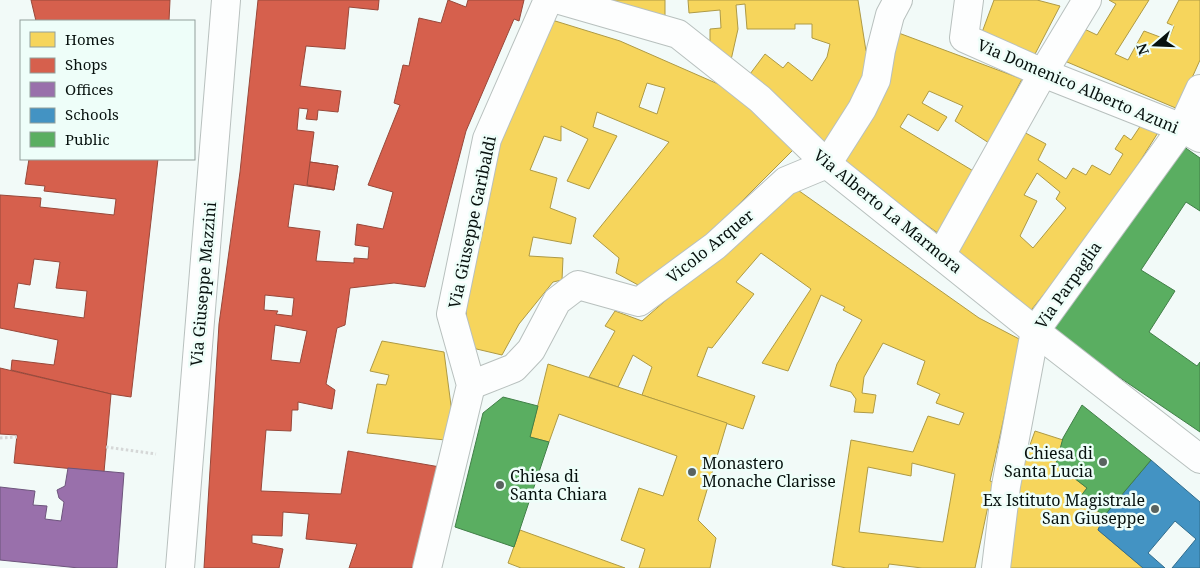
<svg xmlns="http://www.w3.org/2000/svg" width="1200" height="568" viewBox="0 0 1200 568" font-family="'Noto Serif',serif">
  <style>
    .homes { fill: #f6d55c; stroke: #ae9a45; fill-rule: evenodd }
    .shops { fill: #d6604d; stroke: #98483a; fill-rule: evenodd }
    .offices { fill: #9970ab; stroke: #6d547c }
    .schools { fill: #4393c3; stroke: #316c8d }
    .public { fill: #5aae61; stroke: #417f48 }
    .lines { fill: none; stroke-linecap: round; stroke-linejoin: round }
    .minor-casing { stroke: #b8c0be; stroke-width: 30 }
    .path { stroke: #d5d7d7; stroke-width: 3; stroke-dasharray: 2.5 2.5; stroke-linecap: butt }
    .minor { stroke: #fdfefe; stroke-width: 28 }
    .poi-dot { fill: #596360; stroke: #eefef9; stroke-width: 2 }
    .labels { text-anchor: middle; stroke-width: 5; stroke-linejoin: round; paint-order: stroke }
    .street-label { font-size: 16px; fill: #07110e; stroke: #eefef9 }
    .poi-label { font-size: 16px; fill: #07110e; stroke: #eefef9; text-anchor: end }
  </style>
  <rect width="100%" height="100%" fill="#f2faf8"/>
  <g class="homes">
    <polygon points="589,0 665,0 665,23"/>
    <polygon points="688,0 858,0 866,51 874,52 828,152 750,74 765,54 783,68 788,62 812,81 827,57 830,44 812,38 812,24 795,24 795,29 747,29 745,4 736,5 738,29 731,60 710,47 710,29 721,28 720,10 689,13"/>
    <polygon points="994,0 1037,0 1060,6 1034,56 981,35"/>
    <polygon points="1109,0 1149,0 1115,54 1128,60 1144,31 1168,40 1174,26 1167,23 1179,0 1200,0 1200,60 1178,109 1060,59 1078,26 1097,35 1116,4"/>
    <path d="M552 20 620 41 734 91 795 148 714 229 640 286 616 273 619 258 593 236 669 142 597 112 593 127 617 136 589 189 567 181 588 139 561 126V141L544 136 530 170 557 178 550 208 576 218 571 244 533 237 529 256 563 258 562 280 553 282 519 324 502 355 468 347 466 309 486 190 506 123ZM647 83 665 88 657 114 639 107Z"/>
    <polygon points="896,32 1022,79 989,143 955,121 963,106 929,91 922,103 947,117 938,131 908,114 900,127 975,172 942,236 837,161"/>
    <path d="M1141 125 1159 131 1102 222 1028 314 958 252 1020 130 1046 144 1038 160 1066 179 1073 168 1086 175 1092 165 1110 175 1123 154 1115 149 1124 135 1131 140ZM1037 173 1060 192 1056 199 1066 208 1033 248 1020 236 1037 201 1024 195Z"/>
    <path d="M795 188 979 318 1021 340 990 481 993 482 975 568H922L889 564 888 568H846L832 565 851 440 913 452 928 416 959 425 964 413 936 403 940 394 917 384 925 361 883 343 864 377 862 393 876 395 873 413 854 412 856 399 851 392 830 386 837 364 862 320 843 310 845 307 821 295 788 371 762 363 811 289 761 253 736 282 754 294 712 348 708 347 697 376 755 396 743 429 642 395 652 367 633 355 618 387 589 377 615 331 605 326 615 311 642 321ZM912 463 955 474 943 542 859 532 868 467 911 476Z"/>
    <polygon points="382,341 444,352 452,413 446,440 367,433 377,384 386,385 389,375 370,371"/>
    <polygon points="548,364 727,423 698,520 716,538 710,568 639,568 645,549 621,540 639,488 663,496 677,456 559,414 549,442 530,437"/>
    <polygon points="1035,431 1063,440 1056,464 1087,488 1080,497 1104,516 1098,530 1143,568 1005,568 1014,489"/>
    <polygon points="520,530 625,568 521,568 508,563"/>
  </g>
  <g class="shops">
    <polygon points="31,0 170,0 169,21 36,21"/>
    <path d="M258 0H379L378 10 349 7 345 49 306 46 300 86 341 91 338 112 318 110 317 120 306 119 308 109 299 108 297 130 314 132 310 162 338 166 334 190 294 184 288 227 320 231 316 261 354 263V258L368 259 369 247 355 245 357 224 383 229 393 192 368 185 400 105 394 103 403 65 409 66 419 18 441 23 448 0 466 7 468 0H524L519 21 514 19 466 131 425 287 394 283 350 288 345 325 337 328 326 384 335 390 332 409 298 402V410H292L291 431 266 430 261 491 341 494 348 451 440 467 416 568H349L357 544 306 539 309 514 283 512 282 536 252 535V543L283 549 279 568H204L219 324 240 172ZM265 295 294 298 292 316 276 314 278 311 264 310ZM275 325 307 331 300 363 271 360Z"/>
    <path d="M29 159H158L131 397 111 394 11 370 12 360 54 365 58 340 0 328V195L41 198 40 207 114 215 116 199 44 191 45 186 25 184ZM34 259 60 262 56 288 87 291 84 318 14 308 18 283 30 285Z"/>
    <polygon points="310,162 338,166 334,190 307,185"/>
    <polygon points="0,368 111,394 104,472 14,463 17,435 0,434"/>
  </g>
  <polygon class="offices" points="68,468 124,473 117,568 79,568 0,560 0,487 35,491 33,505 47,506 45,519 61,521 64,502 59,498 57,490 65,486"/>
  <polygon class="schools" points="1151,460 1200,502 1200,568 1172,568 1196,539 1175,521 1148,553 1165,568 1143,568 1098,530 1104,516"/>
  <g class="public">
    <polygon points="1180,144 1200,158 1200,211 1186,202 1141,270 1175,291 1149,332 1197,366 1200,362 1200,432 1048,329"/>
    <polygon points="503,397 538,406 530,437 549,442 514,547 455,527 483,413"/>
    <polygon points="1082,405 1151,460 1104,516 1080,497 1087,488 1056,464 1063,438"/>
  </g>
  <g class="lines">
    <g class="minor-casing">
      <g id="minor">
        <polyline points="560,0 678,34 760,99 827,164 1035,331 1200,459"/>
        <polyline points="969,0 964,38 1043,73 1182,128 1200,138"/>
        <polyline points="941,255 1043,73 1087,0"/>
        <polyline points="471,385 514,368 531,350 557,301 578,285 639,302 715,246 786,181 827,164 862,109 876,80 881,50 890,15 898,0"/>
        <polyline points="180,568 226,0"/>
        <polyline points="427,568 471,385 451,314 487,139 548,0"/>
        <polyline points="996,568 1006,486 1035,331 1182,128 1200,89"/>
      </g>
    </g>
    <g class="path">
      <polyline points="0,438 17,437"/>
      <polyline points="106,447 156,454"/>
    </g>
    <use href="#minor" class="minor"/>
  </g>
  <g class="poi-dot">
    <circle cx="1103" cy="462" r="5"/>
    <circle cx="692" cy="472" r="5"/>
    <circle cx="500" cy="485" r="5"/>
    <circle cx="1155" cy="509" r="5"/>
  </g>
  <g class="labels">
    <g class="street-label">
      <text transform="translate(1078 86) rotate(23)" y="6">Via Domenico Alberto Azuni</text>
      <text transform="translate(888 211) rotate(39)" y="6">Via Alberto La Marmora</text>
      <text transform="translate(472 222) rotate(-78)" y="6">Via Giuseppe Garibaldi</text>
      <text transform="translate(710 246) rotate(-39)" y="6">Vicolo Arquer</text>
      <text transform="translate(203 284) rotate(-85)" y="6">Via Giuseppe Mazzini</text>
      <text transform="translate(1068 285) rotate(-55)" y="6">Via Parpaglia</text>
    </g>
    <g class="poi-label">
      <text x="1093" y="459">Chiesa di<tspan x="1093" dy="18">Santa Lucia</tspan></text>
      <text x="702" y="469" text-anchor="start">Monastero<tspan x="702" dy="18">Monache Clarisse</tspan></text>
      <text x="510" y="482" text-anchor="start">Chiesa di<tspan x="510" dy="18">Santa Chiara</tspan></text>
      <text x="1145" y="506">Ex Istituto Magistrale<tspan x="1145" dy="18">San Giuseppe</tspan></text>
    </g>
  </g>
  <rect x="20" y="20" width="175" height="140" fill="#eefef9" stroke="#929f9b"/>
  <rect x="30" y="32" width="25" height="15" fill="#f6d55c" stroke="#929f9b"/>
  <text x="65" y="45" font-size="15" fill="#07110e">Homes</text>
  <rect x="30" y="58" width="25" height="15" fill="#d6604d" stroke="#929f9b"/>
  <text x="65" y="70" font-size="15" fill="#07110e">Shops</text>
  <rect x="30" y="82" width="25" height="15" fill="#9970ab" stroke="#929f9b"/>
  <text x="65" y="95" font-size="15" fill="#07110e">Offices</text>
  <rect x="30" y="108" width="25" height="15" fill="#4393c3" stroke="#929f9b"/>
  <text x="65" y="120" font-size="15" fill="#07110e">Schools</text>
  <rect x="30" y="132" width="25" height="15" fill="#5aae61" stroke="#929f9b"/>
  <text x="65" y="145" font-size="15" fill="#07110e">Public</text>
  <g transform="translate(1155 45) rotate(251)" stroke="#eefef9" stroke-width="4" paint-order="stroke">
  <path d="M0-4L9 19L0 12L-9 19Z" fill="#07110e"/>
  <text y="-8" font-size="14" font-weight="bold" text-anchor="middle" fill="#07110e">N</text>
  </g>
</svg>
